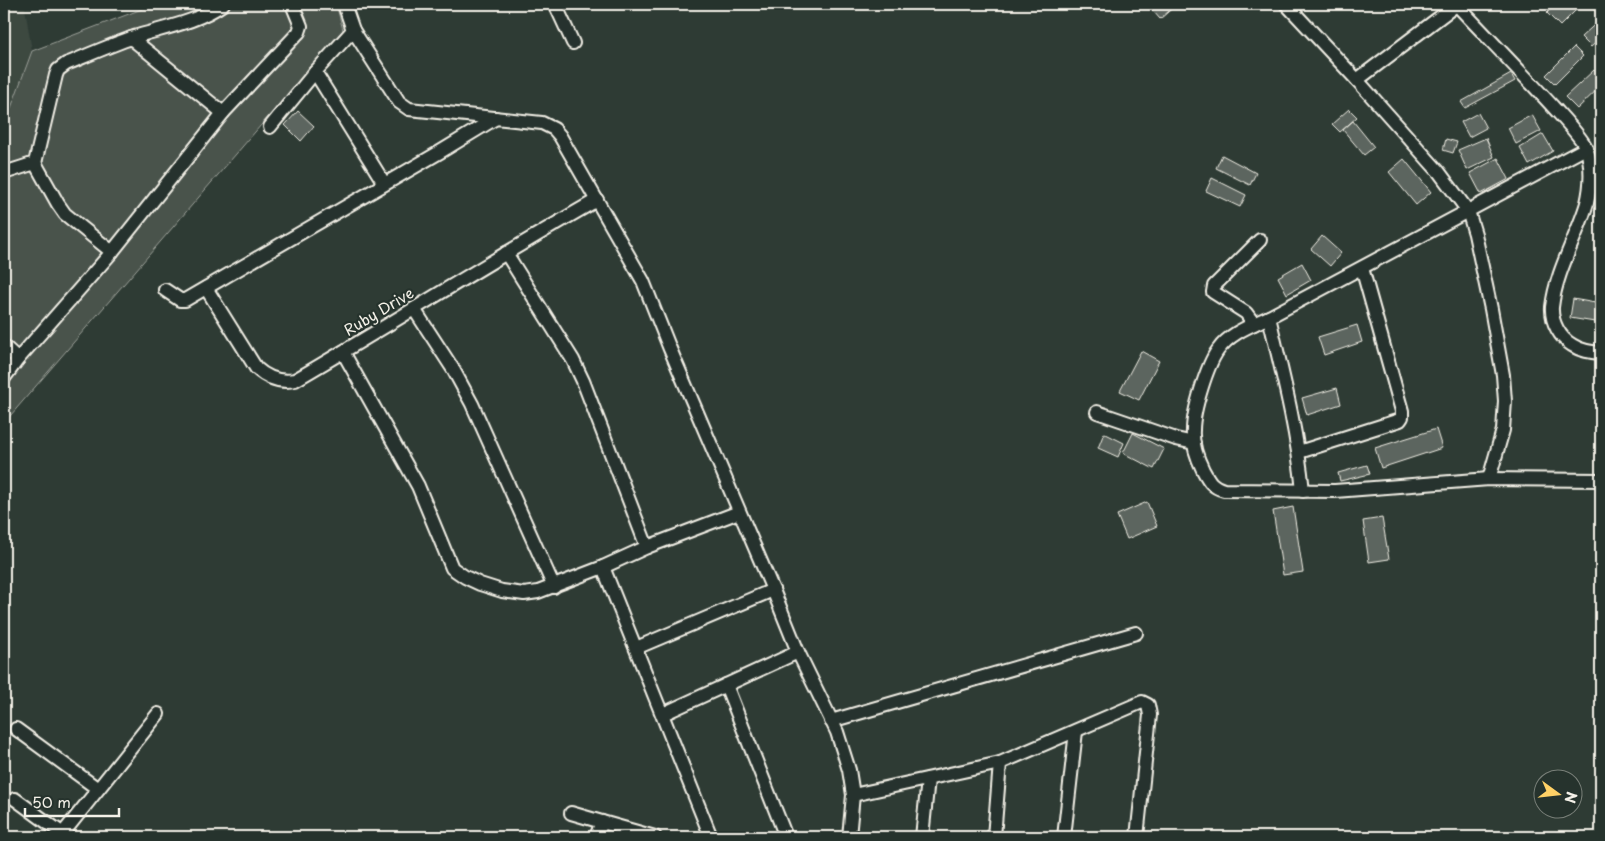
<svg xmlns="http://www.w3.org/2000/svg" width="1605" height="841" viewBox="0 0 1605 841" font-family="'Playpen Sans',sans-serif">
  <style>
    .built { fill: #3c4841 }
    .green { fill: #48524c; stroke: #9ea29a }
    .building { fill: #5c655e; stroke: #f4f1e8 }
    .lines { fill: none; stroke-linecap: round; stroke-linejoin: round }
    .minor-casing { stroke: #f4f1e8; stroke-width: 16 }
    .minor { stroke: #26332d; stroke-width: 12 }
    .labels { text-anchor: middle; stroke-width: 4.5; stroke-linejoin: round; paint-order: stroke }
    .street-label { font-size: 15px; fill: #f4f1e8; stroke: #26332d }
  </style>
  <rect width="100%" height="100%" fill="#2e3b34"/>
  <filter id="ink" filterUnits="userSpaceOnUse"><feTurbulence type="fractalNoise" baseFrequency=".02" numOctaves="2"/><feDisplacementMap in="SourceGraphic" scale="10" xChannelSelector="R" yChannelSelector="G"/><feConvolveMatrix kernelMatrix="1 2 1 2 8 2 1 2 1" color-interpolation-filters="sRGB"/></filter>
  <g filter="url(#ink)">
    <polygon class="built" points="4,7 25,8 32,51 4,127"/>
    <polygon class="green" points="155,4 336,4 343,30 4,423 4,127 32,51"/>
    <g class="building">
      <polygon points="1147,4 1177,4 1160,19"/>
      <polygon points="1555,4 1582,4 1560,26 1547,13"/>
      <polygon points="1601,19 1601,38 1591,47 1581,37"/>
      <polygon points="1574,47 1583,56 1555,84 1546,75"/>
      <polygon points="1594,70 1601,77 1601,86 1577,109 1565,97"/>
      <polygon points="1511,74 1515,81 1465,108 1461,102"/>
      <polygon points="1349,109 1357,117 1340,132 1332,124"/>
      <polygon points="298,111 314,126 301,141 285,125"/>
      <polygon points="1478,113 1486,128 1469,137 1461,122"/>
      <polygon points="1532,115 1541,131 1516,144 1508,128"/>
      <polygon points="1353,121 1374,147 1364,155 1343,130"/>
      <polygon points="1543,134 1553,151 1529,165 1520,148"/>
      <polygon points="1486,138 1494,157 1467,170 1458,150"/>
      <polygon points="1446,139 1457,142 1453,153 1443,150"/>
      <polygon points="1222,155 1256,173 1250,185 1216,168"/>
      <polygon points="1498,158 1509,179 1481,194 1470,173"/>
      <polygon points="1404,159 1431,192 1416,205 1389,172"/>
      <polygon points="1212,178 1246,195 1240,207 1206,191"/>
      <polygon points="1322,236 1341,253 1330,266 1311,249"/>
      <polygon points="1302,263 1311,280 1287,294 1278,277"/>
      <polygon points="1573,299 1601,304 1601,323 1570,318"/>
      <polygon points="1357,325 1362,342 1324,355 1318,337"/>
      <polygon points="1141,351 1159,361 1139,400 1120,391"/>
      <polygon points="1337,388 1341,404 1307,415 1302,398"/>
      <polygon points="1436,429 1442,448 1381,468 1375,448"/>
      <polygon points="1104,433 1124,443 1118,457 1098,448"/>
      <polygon points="1133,433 1164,449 1154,469 1123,453"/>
      <polygon points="1367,465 1370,474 1340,481 1338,473"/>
      <polygon points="1147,502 1157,526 1127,539 1117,515"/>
      <polygon points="1293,507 1303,572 1283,575 1273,511"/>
      <polygon points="1382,518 1389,559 1369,562 1363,521"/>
    </g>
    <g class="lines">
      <g class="minor-casing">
        <g id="minor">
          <polyline points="344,4 353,30 399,102 409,109 542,123 554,129 560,136 643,281 670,349 773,590 798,652 837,732 849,770 853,795 849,837"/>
          <polyline points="555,4 573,43"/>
          <polyline points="1286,4 1357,80 1439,172 1468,211 1475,234 1491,309 1503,375 1505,401 1503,430 1489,479"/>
          <path d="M1456 4C1489 39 1522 73 1555 109 1563 118 1584 140 1587 150 1592 167 1591 186 1587 203 1577 237 1556 271 1552 307 1551 322 1560 338 1572 345 1581 351 1591 352 1601 353"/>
          <polyline points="131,38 223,113"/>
          <polyline points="315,72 384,183"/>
          <polyline points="1357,80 1456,5"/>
          <polyline points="270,127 315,72 353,30"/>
          <path d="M1586 148 1269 317C1250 326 1230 333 1218 350 1207 365 1193 411 1193 430 1192 444 1197 458 1203 470 1209 481 1212 487 1224 490L1335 491 1489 479 1601 480"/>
          <polyline points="35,163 58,204 65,214 112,252"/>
          <path d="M4 173 35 163 56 75 58 70 66 64C88 55 111 45 134 37 163 28 198 22 223 4"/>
          <polyline points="506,253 573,360 583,381 647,547"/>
          <path d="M206 288 256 368C267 378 280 383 295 380 396 321 495 258 597 200"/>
          <polyline points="165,290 180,300 185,300 440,152 496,118"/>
          <polyline points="414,309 453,369 472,404 554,587"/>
          <path d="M1269 317C1283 376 1297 430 1303 491"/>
          <polyline points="1254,324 1246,313 1213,292 1214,286 1260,240"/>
          <polyline points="4,346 18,359"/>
          <polyline points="343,352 418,486 452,568 465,577 480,584 502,591 524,594 538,592 603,567 647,547 739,512"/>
          <polyline points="4,378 18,359 112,252 223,113 299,32 301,26 292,4"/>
          <polyline points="1097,412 1176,439 1194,443"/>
          <polyline points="1299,452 1400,420 1402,417 1402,411 1362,268"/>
          <polyline points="603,567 711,837"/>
          <polyline points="636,648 773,590"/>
          <polyline points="726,685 786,837"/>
          <polyline points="663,714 798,652"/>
          <polyline points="831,721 1136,633"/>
          <polyline points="16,729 98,789"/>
          <polyline points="853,795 1000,763 1142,702 1148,705 1150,715 1137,837"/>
          <polyline points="15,799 63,834"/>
          <polyline points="571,813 602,822"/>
          <polyline points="60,837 158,714"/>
          <polyline points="596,837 602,822 655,837"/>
          <polyline points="922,837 928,779"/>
          <polyline points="994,837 1000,763"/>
          <polyline points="1064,837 1076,731"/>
        </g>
      </g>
      <use href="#minor" class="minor"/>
    </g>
  </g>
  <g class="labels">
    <g class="street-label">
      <text transform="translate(379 312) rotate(-31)" y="5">Ruby Drive</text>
    </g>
  </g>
  <rect width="1605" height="841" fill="none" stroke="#26332d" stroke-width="20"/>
  <rect x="10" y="10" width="1585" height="821" fill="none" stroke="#f4f1e8" stroke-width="2" filter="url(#ink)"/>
  <g transform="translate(1558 794) rotate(105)"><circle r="24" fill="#26332d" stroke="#787f78"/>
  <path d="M0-4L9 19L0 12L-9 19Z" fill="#ffd166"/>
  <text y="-8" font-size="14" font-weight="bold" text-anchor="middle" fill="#f4f1e8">N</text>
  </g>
  <path d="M25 808v8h94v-8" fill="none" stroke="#f4f1e8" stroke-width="2.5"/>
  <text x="32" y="808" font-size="15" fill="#f4f1e8" stroke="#26332d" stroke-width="4" paint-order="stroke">50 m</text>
</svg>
